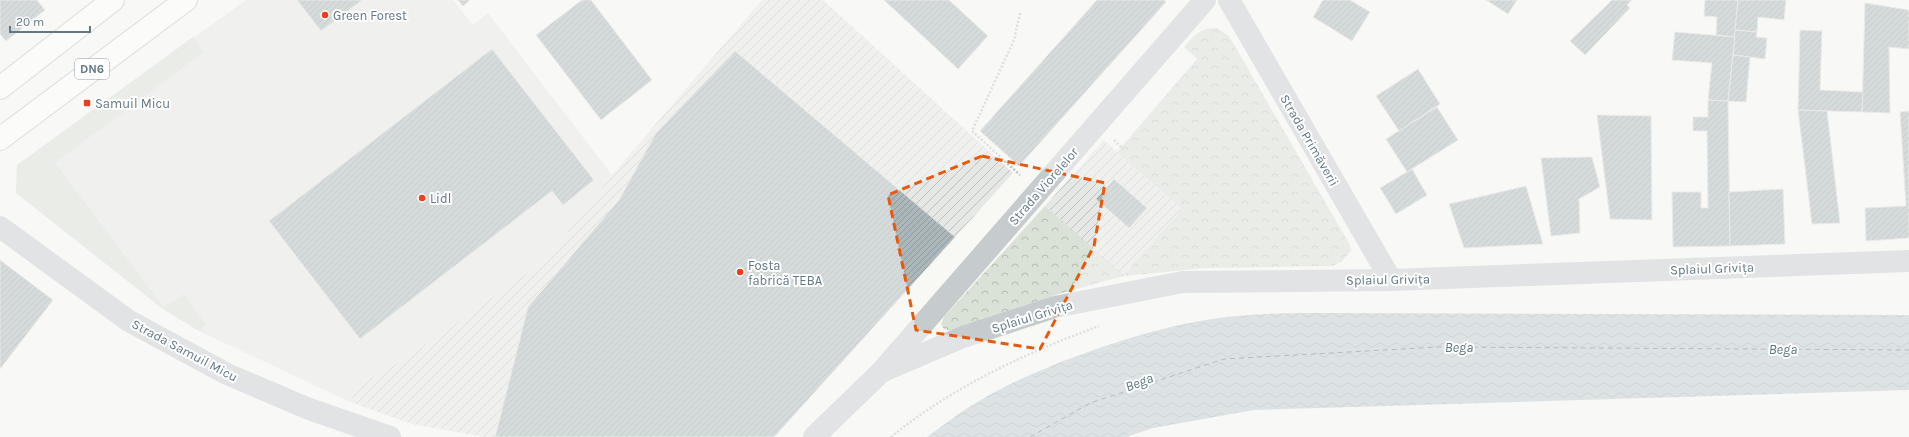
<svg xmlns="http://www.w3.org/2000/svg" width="1909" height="437" viewBox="0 0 1909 437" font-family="Karla,sans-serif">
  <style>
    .built { fill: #e6e8e6 }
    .industrial { fill: url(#industrial-furrows) }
    .grass { fill: #dae1d6 }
    .park { fill: url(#park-crowns) }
    .water { fill: url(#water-waves) }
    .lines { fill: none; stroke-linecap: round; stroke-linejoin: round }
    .ferry { stroke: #5c777d; stroke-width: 1; stroke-dasharray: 5 4; stroke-linecap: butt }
    .building { fill: url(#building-hatch); stroke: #dadad8 }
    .primary-casing { stroke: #b9bec1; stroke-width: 24 }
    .path { stroke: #bfc3c4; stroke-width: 2.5; stroke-dasharray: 2 2; stroke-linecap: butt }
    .street { stroke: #c6cbce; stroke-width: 22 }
    .primary { stroke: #fff; stroke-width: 22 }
    .marked { fill: none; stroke: #e8590c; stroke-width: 3; stroke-dasharray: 8 5; stroke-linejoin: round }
    .poi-dot { fill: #f13c1d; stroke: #fff; stroke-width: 1.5 }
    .labels { text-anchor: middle; stroke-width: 4; stroke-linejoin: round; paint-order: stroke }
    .shield { fill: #fff; stroke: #90a0a8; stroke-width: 1 }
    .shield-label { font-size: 12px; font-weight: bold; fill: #617783 }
    .poi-label { font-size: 13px; fill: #617783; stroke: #fff; text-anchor: start }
    .street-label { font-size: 13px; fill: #617783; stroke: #fff }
    .water-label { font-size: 14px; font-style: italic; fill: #5c777d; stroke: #fff }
  </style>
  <defs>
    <pattern id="industrial-furrows" width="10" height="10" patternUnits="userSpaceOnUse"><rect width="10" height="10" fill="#e6e8e6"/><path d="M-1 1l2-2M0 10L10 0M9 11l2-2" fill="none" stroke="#bec1c0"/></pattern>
    <pattern id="park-crowns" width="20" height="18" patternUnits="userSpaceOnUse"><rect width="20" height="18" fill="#dae1d6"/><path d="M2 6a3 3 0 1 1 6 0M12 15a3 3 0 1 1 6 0" fill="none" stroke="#b4bbb3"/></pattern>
    <pattern id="water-waves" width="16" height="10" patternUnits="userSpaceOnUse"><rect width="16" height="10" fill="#bccbce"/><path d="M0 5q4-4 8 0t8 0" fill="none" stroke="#9caaad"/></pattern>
    <pattern id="building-hatch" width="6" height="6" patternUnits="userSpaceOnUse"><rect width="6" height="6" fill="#acb7bb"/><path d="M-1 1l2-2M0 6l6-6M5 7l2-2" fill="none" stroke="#8f9a9d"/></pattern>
  </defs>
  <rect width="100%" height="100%" fill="#f8f8f5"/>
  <polygon class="built" points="246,0 453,0 473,25 488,13 612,175 547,259 406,358 357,386 350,402 199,331 163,309 16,193 17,165"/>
  <g class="industrial">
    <polygon points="762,0 823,0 1013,173 774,437 484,437 412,424 350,402 357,386 406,358 547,259 612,175"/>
    <polygon points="1104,140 1182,209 1124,276 1045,206"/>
  </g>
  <polygon class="grass" points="193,37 204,52 55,163 164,307 184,294 206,325 199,331 163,309 16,193 17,165"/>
  <path class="park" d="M1210 28H1217L1229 36 1350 245 1351 251 1341 262 1332 266 1205 268 1124 276 1065 292 950 331 944 329 941 324 944 317 1045 206 1124 275 1182 209 1117 152 1197 59 1184 47C1192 38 1198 30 1210 28Z"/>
  <path class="water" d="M1311 313 1909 315V390L1254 410 1153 428 1126 437H927C944 425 961 411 979 401 1003 386 1030 375 1056 364 1110 343 1168 324 1226 317 1254 314 1282 313 1311 313Z"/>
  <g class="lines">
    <polyline class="ferry" points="1030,437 1090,403 1224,359 1437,347 1909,350"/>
  </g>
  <g class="building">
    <polygon points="0,0 37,0 45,10 6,41 0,34"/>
    <polygon points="297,0 362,0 321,31"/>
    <polygon points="458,0 470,0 463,6"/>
    <polygon points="582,0 591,0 652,80 601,120 536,35"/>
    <polygon points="884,0 949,0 988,36 958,69"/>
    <polygon points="1097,0 1164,0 1166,2 1019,166 980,131"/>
    <polygon points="1323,0 1350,0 1370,12 1352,41 1313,17"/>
    <polygon points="1486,0 1517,0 1508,14"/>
    <polygon points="1612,0 1632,0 1627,5 1630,8 1585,55 1570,41"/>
    <polygon points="1705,0 1738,0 1735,37 1716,35 1717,17 1704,16"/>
    <polygon points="1738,0 1786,0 1784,20 1758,17 1757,32 1735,30"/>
    <polygon points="1865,3 1909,10 1909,49 1889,47 1890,113 1862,112"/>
    <polygon points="1735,30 1757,32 1756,37 1767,38 1765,59 1733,55"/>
    <polygon points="1800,30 1822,31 1820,90 1863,92 1862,112 1798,110"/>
    <polygon points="1675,32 1735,37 1728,101 1708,100 1712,63 1672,60"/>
    <polygon points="492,49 594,180 563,205 552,191 360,339 269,221"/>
    <polygon points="735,51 955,237 774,437 495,437 528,307 619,200 656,133"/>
    <polygon points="1733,55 1750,57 1746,102 1728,101"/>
    <polygon points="1418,69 1440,104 1399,131 1376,96"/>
    <polygon points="1708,100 1728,101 1730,246 1673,247 1672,192 1701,192 1701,208 1708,208 1707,131 1693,131 1693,117 1708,117"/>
    <polygon points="1437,107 1458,140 1407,172 1386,139"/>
    <polygon points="1798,110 1827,111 1840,223 1812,224"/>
    <polygon points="1909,111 1909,238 1866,241 1865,208 1906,206 1900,112"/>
    <polygon points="1597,115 1651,116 1652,220 1610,219"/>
    <polygon points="1592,157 1600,187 1579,199 1580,233 1551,236 1541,158"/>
    <polygon points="1412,169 1427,195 1396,214 1380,188"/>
    <polygon points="1114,179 1147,208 1129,228 1096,199"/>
    <polygon points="1526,186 1543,244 1464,248 1449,204"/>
    <polygon points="1783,189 1785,244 1730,246 1729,192"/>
    <polygon points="0,260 53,300 0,369"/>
  </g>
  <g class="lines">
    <g class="primary-casing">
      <g id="primary">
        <polyline points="0,88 113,0"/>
        <polyline points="0,139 186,0"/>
      </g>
    </g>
    <g class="path">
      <polyline points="1020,13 1014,40 972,131 1020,175"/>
      <polyline points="1114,140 1121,147"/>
      <path d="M891 437C952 387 1026 353 1099 326"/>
    </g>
    <g class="street">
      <polyline points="1229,0 1391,280"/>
      <polyline points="0,227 129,321 227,374 309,409 390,437"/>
      <polyline points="881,372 963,337 1055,307 1183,282 1391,280 1909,261"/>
      <polyline points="814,437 881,372 1205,0"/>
    </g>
    <use href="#primary" class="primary"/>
  </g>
  <path d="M0 0H1909V437H0ZM982 156 1105 183 1094 246 1040 349 916 330 888 195Z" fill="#f8f8f5" fill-opacity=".55" fill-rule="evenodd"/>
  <path class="marked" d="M982 156 1105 183 1094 246 1040 349 916 330 888 195Z"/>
  <g class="poi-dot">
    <circle cx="325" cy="15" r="4"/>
    <rect x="83" y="99" width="8" height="8" rx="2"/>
    <circle cx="422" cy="198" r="4"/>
    <circle cx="740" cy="272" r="4"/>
  </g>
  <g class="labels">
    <rect class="shield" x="75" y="59" width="34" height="20" rx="3"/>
    <g class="shield-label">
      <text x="92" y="73">DN6</text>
    </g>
    <g class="poi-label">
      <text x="333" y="20">Green Forest</text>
      <text x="95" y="108">Samuil Micu</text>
      <text x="430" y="203">Lidl</text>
      <text x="748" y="270">Fosta<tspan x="748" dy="15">fabrică TEBA</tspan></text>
    </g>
    <g class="street-label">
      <text transform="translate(1310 140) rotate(60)" y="5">Strada Primăverii</text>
      <text transform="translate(1043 186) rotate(-49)" y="5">Strada Viorelelor</text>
      <text transform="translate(1712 268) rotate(-2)" y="5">Splaiul Grivița</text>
      <text transform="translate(1388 279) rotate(-1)" y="5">Splaiul Grivița</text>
      <text transform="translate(1032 316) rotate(-17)" y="5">Splaiul Grivița</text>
      <text transform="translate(185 350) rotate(28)" y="5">Strada Samuil Micu</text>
    </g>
    <g class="water-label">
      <text x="1459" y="352">Bega</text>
      <text x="1783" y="354">Bega</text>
      <text transform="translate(1139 382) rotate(-21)" y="5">Bega</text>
    </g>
  </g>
  <path d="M10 26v6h80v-6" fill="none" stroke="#617783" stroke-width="2"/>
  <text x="16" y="26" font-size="12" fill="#617783" stroke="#ffffff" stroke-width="3" paint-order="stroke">20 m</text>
</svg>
